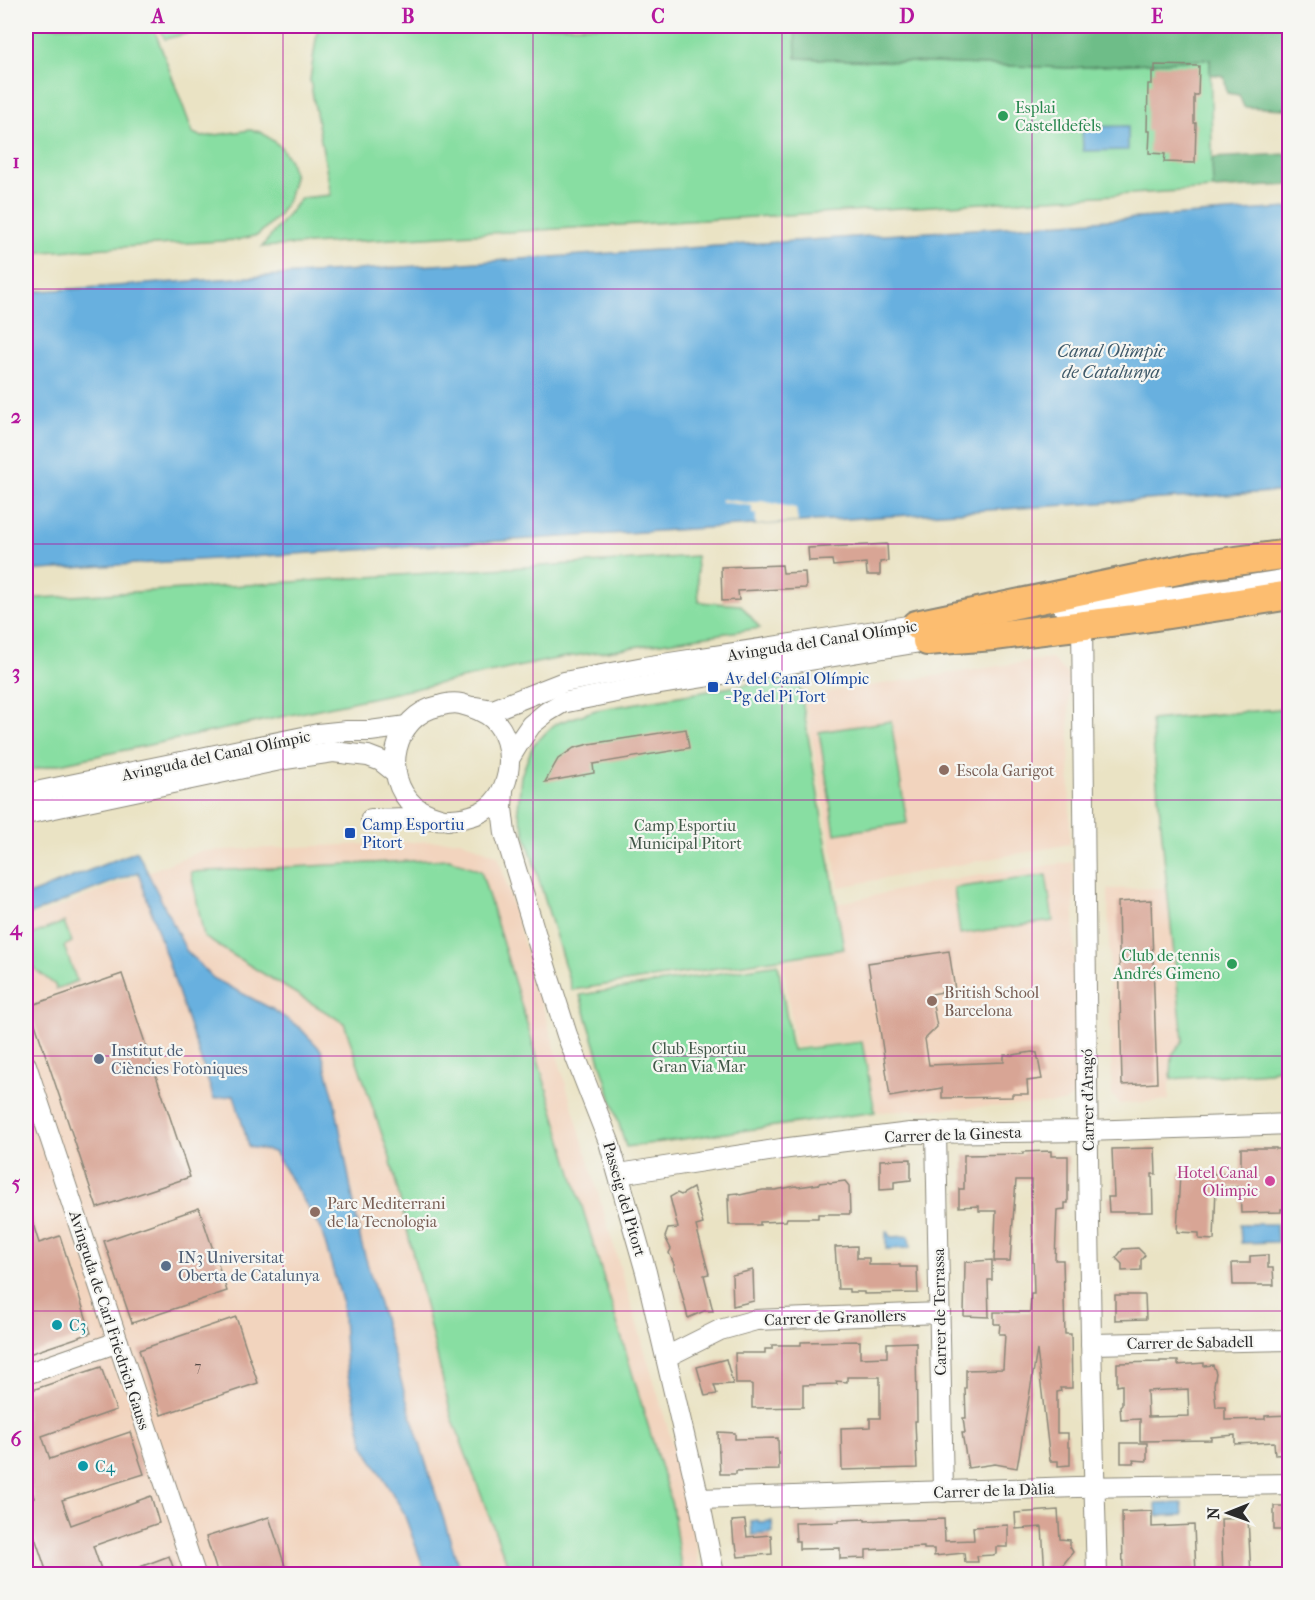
<svg xmlns="http://www.w3.org/2000/svg" width="1315" height="1600" viewBox="0 0 1315 1600" font-family="'IM FELL French Canon',serif">
  <style>
    .built { fill: #f2d4be }
    .green { fill: #88dea2; stroke: #5a8466; stroke-width: 1.5 }
    .forest { fill: #6ebd88; stroke: #4c745a; stroke-width: 1.5 }
    .water { fill: #67b0df; stroke: #496e85; stroke-width: 1.5 }
    .pier { fill: #eae3c4 }
    .building { fill: #d8a595; fill-rule: evenodd }
    .lines { fill: none; stroke-linecap: round; stroke-linejoin: round }
    .minor-casing { stroke: #8a8778; stroke-width: 22 }
    .highway-casing { stroke: #8a8778; stroke-width: 32 }
    .minor { stroke: #fff; stroke-width: 20 }
    .highway { stroke: #fcbd6f; stroke-width: 28 }
    .grid { fill: none; stroke: #b5179e; stroke-width: 1.5; stroke-opacity: 0.55 }
    .leisure-dot { fill: #2e9e5b; stroke: #f6f6f2; stroke-width: 2 }
    .transit-dot { fill: #1a4fb4; stroke: #f6f6f2; stroke-width: 2 }
    .education-dot { fill: #8d6e63; stroke: #f6f6f2; stroke-width: 2 }
    .service-dot { fill: #5c6f8a; stroke: #f6f6f2; stroke-width: 2 }
    .hotel-dot { fill: #d1479c; stroke: #f6f6f2; stroke-width: 2 }
    .culture-dot { fill: #0f9aa8; stroke: #f6f6f2; stroke-width: 2 }
    .labels { text-anchor: middle; stroke-width: 4.5; stroke-linejoin: round; paint-order: stroke }
    .number-label { font-size: 14px; fill: #564a46 }
    .leisure-label { font-size: 16px; fill: #27864d; stroke: #f6f6f2; text-anchor: start }
    .street-label { font-size: 16px; fill: #2b2b2b; stroke: #f6f6f2 }
    .transit-label { font-size: 16px; fill: #164399; stroke: #f6f6f2; text-anchor: start }
    .education-label { font-size: 16px; fill: #785e54; stroke: #f6f6f2; text-anchor: start }
    .park-label { font-size: 16px; fill: #425849; stroke: #f6f6f2 }
    .service-label { font-size: 16px; fill: #4e5e75; stroke: #f6f6f2; text-anchor: start }
    .hotel-label { font-size: 16px; fill: #b23c85; stroke: #f6f6f2; text-anchor: end }
    .culture-label { font-size: 16px; fill: #0d838f; stroke: #f6f6f2; text-anchor: start }
    .water-label { font-size: 18px; font-style: italic; fill: #405a6a; stroke: #f6f6f2 }
    .neatline { fill: none; stroke: #b5179e; stroke-width: 2 }
    .grid-label { font-size: 20px; text-anchor: middle; font-weight: bold; fill: #b5179e }
  </style>
  <rect width="100%" height="100%" fill="#f6f6f2"/>
  <filter id="ink" filterUnits="userSpaceOnUse"><feTurbulence type="fractalNoise" baseFrequency=".0167" numOctaves="2"/><feDisplacementMap in="SourceGraphic" scale="12" xChannelSelector="R" yChannelSelector="G"/><feConvolveMatrix kernelMatrix="1 2 1 2 8 2 1 2 1" color-interpolation-filters="sRGB"/></filter>
  <filter id="wash" filterUnits="userSpaceOnUse"><feTurbulence type="fractalNoise" baseFrequency=".008" numOctaves="4" result="noise"/><feDisplacementMap in="SourceGraphic" scale="24" xChannelSelector="R" yChannelSelector="G"/><feGaussianBlur stdDeviation="1.35" result="paint"/><feColorMatrix in="noise" values="0 0 0 0 0 0 0 0 0 0 0 0 0 0 0 0 0 1.4 0 .05"/><feComposite in="paint" operator="in"/></filter>
  <g filter="url(#wash)">
    <rect width="100%" height="100%" fill="#eae3c4"/>
    <g class="built">
      <polygon points="1051,658 1069,676 1070,844 839,887 804,696"/>
      <polygon points="460,840 498,856 690,1503 700,1574 26,1574 26,920 201,851"/>
      <polygon points="1073,862 1078,1088 1074,1096 1064,1103 877,1112 862,1041 795,1047 783,961 844,949 836,904 940,881"/>
      <polygon points="1167,888 1183,1040 1171,1054 1173,1079 1169,1083 1169,1100 1120,1104 1112,1095 1108,889"/>
    </g>
    <g class="green">
      <polygon points="26,26 153,26 193,133 202,137 250,130 261,132 281,147 290,161 294,177 288,200 278,216 258,235 237,240 26,253"/>
      <polygon points="158,26 219,26 165,39"/>
      <polygon points="318,26 795,26 797,58 1069,68 1210,59 1213,189 262,247 301,198 331,195 310,80"/>
      <polygon points="696,556 699,602 741,605 760,628 560,658 26,771 26,599"/>
      <polygon points="798,676 844,949 572,990 518,810 521,776 533,745 555,724 596,710"/>
      <polygon points="1289,708 1289,1063 1270,1072 1171,1079 1172,1055 1183,1040 1167,888 1151,720"/>
      <polygon points="891,721 907,823 835,834 819,732"/>
      <polygon points="449,859 481,871 672,1505 682,1574 511,1574 451,1415 390,1158 344,1023 249,965 204,937 191,872"/>
      <polygon points="1046,875 1053,921 960,934 954,888"/>
      <polygon points="64,922 72,942 64,946 77,981 56,989 55,985 26,962 26,937"/>
      <polygon points="778,964 792,1050 862,1042 875,1112 626,1147 580,995"/>
    </g>
    <g class="forest">
      <polygon points="795,26 1289,26 1289,114 1288,109 1244,107 1239,95 1227,93 1224,76 1210,74 1210,59 1069,68 796,58"/>
      <polygon points="1289,154 1289,185 1213,189 1212,158"/>
    </g>
    <g class="water">
      <polygon points="1128,126 1128,150 1083,151 1082,127"/>
      <polygon points="1289,208 1289,491 26,571 26,292"/>
      <polygon points="137,851 186,950 213,978 272,1009 299,1027 321,1050 334,1098 361,1242 413,1422 461,1574 426,1574 403,1511 365,1448 346,1366 342,1301 321,1229 274,1152 249,1147 234,1095 214,1099 138,872 26,916 26,896"/>
      <polygon points="1240,1224 1276,1224 1277,1242 1241,1243"/>
      <polygon points="886,1231 888,1231 890,1237 909,1236 910,1248 886,1249"/>
      <polygon points="1182,1503 1183,1515 1157,1516 1156,1504"/>
      <polygon points="758,1520 759,1522 772,1521 773,1533 752,1535 751,1521"/>
    </g>
    <polygon class="pier" points="721,499 752,503 762,501 796,508 798,522 756,525 756,514 752,513 752,506 721,502"/>
    <g id="blocks">
      <g class="building">
        <polygon points="1155,65 1199,66 1198,95 1194,95 1194,123 1196,123 1195,163 1164,162 1165,154 1149,153 1150,131 1147,131 1148,84 1152,84 1152,71 1155,72"/>
        <polygon points="887,544 888,561 880,562 880,575 867,575 866,563 833,566 832,560 809,561 808,548"/>
        <polygon points="782,565 783,573 805,572 806,588 738,591 739,600 722,601 721,567"/>
        <polygon points="686,729 689,748 593,764 594,773 545,782 558,759 574,748 589,744"/>
        <polygon points="1151,900 1157,1083 1122,1085 1118,902"/>
        <polygon points="949,951 955,990 931,994 937,1027 925,1039 929,1065 1004,1062 1004,1055 1013,1055 1032,1052 1037,1053 1042,1079 1027,1081 1028,1094 1012,1094 1012,1097 942,1098 942,1088 890,1097 875,996 873,996 868,963"/>
        <polygon points="122,974 190,1177 97,1208 29,1006"/>
        <polygon points="1155,1148 1156,1174 1152,1174 1153,1212 1109,1212 1108,1197 1114,1197 1112,1149"/>
        <polygon points="1241,1148 1276,1148 1276,1149 1290,1149 1290,1209 1281,1209 1281,1212 1241,1213 1240,1187 1216,1187 1214,1240 1199,1239 1199,1233 1177,1232 1180,1172 1238,1175 1238,1173 1241,1173"/>
        <polygon points="1051,1151 1051,1156 1068,1156 1068,1203 1065,1203 1065,1209 1057,1210 1055,1260 1063,1260 1065,1334 1071,1334 1072,1388 1060,1388 1061,1391 1057,1392 1057,1433 1068,1433 1068,1447 1070,1447 1070,1465 1058,1466 1058,1461 1050,1461 1037,1350 1017,1468 995,1464 968,1468 962,1433 965,1433 963,1418 966,1418 965,1388 966,1388 966,1370 1003,1369 1005,1334 999,1334 1000,1324 994,1324 994,1312 1030,1312 1031,1294 1034,1294 1031,1180 1016,1180 1010,1261 994,1261 996,1211 979,1211 979,1206 959,1207 959,1189 964,1189 964,1155 1023,1154 1023,1152"/>
        <polygon points="911,1159 911,1180 894,1182 894,1189 880,1190 880,1160"/>
        <polygon points="845,1181 849,1186 850,1214 818,1214 818,1218 787,1218 786,1221 760,1222 760,1225 729,1225 728,1199 729,1200 729,1194 738,1193 740,1195 763,1190 775,1190 796,1186 798,1187 819,1184 819,1183 828,1182 830,1183"/>
        <polygon points="693,1188 703,1224 696,1226 709,1274 704,1275 713,1311 704,1311 688,1318 677,1274 674,1269 674,1264 669,1253 671,1249 665,1237 668,1229 678,1228 670,1197 677,1193 681,1195"/>
        <polygon points="28,1208 39,1243 60,1236 91,1333 26,1355 26,1209"/>
        <polygon points="199,1208 227,1291 132,1323 104,1241"/>
        <polygon points="857,1246 857,1258 869,1258 869,1265 900,1265 900,1267 917,1267 918,1293 864,1294 864,1292 849,1292 849,1289 838,1289 835,1247"/>
        <polygon points="1138,1248 1145,1255 1141,1260 1141,1270 1122,1271 1122,1264 1116,1258 1123,1249"/>
        <polygon points="1268,1255 1268,1268 1273,1268 1274,1285 1233,1285 1232,1263 1250,1263 1250,1256"/>
        <polygon points="992,1260 992,1280 988,1280 989,1317 964,1316 965,1262"/>
        <polygon points="753,1270 754,1301 733,1306 732,1275"/>
        <polygon points="1115,1295 1145,1295 1146,1319 1115,1320"/>
        <polygon points="236,1317 258,1383 161,1415 139,1350"/>
        <polygon points="860,1341 860,1358 887,1357 887,1343 916,1342 917,1421 915,1421 917,1468 842,1470 841,1428 870,1427 870,1418 880,1418 880,1377 847,1377 847,1382 836,1381 837,1384 803,1385 803,1407 752,1408 752,1384 736,1384 735,1353 765,1353 765,1349 772,1349 772,1345 801,1345 801,1342"/>
        <polygon points="726,1359 733,1384 714,1385 717,1394 705,1396 697,1367"/>
        <path d="M1160 1361H1178V1365L1204 1363V1366L1213 1365 1216 1373 1214 1385 1216 1407H1225V1420L1265 1419V1416L1290 1415V1454L1275 1455 1274 1442 1235 1444V1435L1211 1437V1440L1140 1441V1419L1121 1420 1120 1406 1122 1404V1385L1117 1386V1363L1160 1362ZM1188 1389 1189 1416 1148 1417 1147 1391Z"/>
        <polygon points="101,1367 116,1410 42,1436 50,1459 130,1432 144,1474 62,1500 71,1525 151,1496 159,1523 93,1546 103,1575 59,1575 57,1569 47,1573 26,1511 26,1501 34,1498 26,1473 26,1392"/>
        <polygon points="718,1432 735,1433 735,1439 778,1438 779,1470 736,1471 736,1474 720,1474"/>
        <polygon points="1121,1443 1147,1443 1147,1461 1133,1460 1134,1463 1121,1463"/>
        <rect x="1274" y="1506" width="16" height="24"/>
        <polygon points="1058,1510 1060,1539 1070,1540 1070,1547 1073,1552 1055,1575 1045,1575 1042,1527 1016,1529 1015,1513"/>
        <polygon points="1152,1511 1152,1527 1194,1525 1196,1575 1174,1575 1174,1572 1123,1573 1122,1512"/>
        <polygon points="269,1517 288,1575 218,1575 206,1537"/>
        <polygon points="1248,1518 1251,1575 1223,1575 1221,1519"/>
        <polygon points="865,1519 865,1521 907,1519 907,1520 944,1519 945,1541 974,1540 973,1527 1008,1525 1008,1547 996,1547 996,1554 993,1555 977,1556 978,1562 965,1562 964,1553 934,1556 934,1549 924,1549 924,1547 866,1550 866,1558 840,1559 840,1548 799,1549 799,1541 796,1541 795,1523 839,1522 839,1520"/>
        <polygon points="745,1520 747,1537 771,1535 772,1554 738,1557 736,1544 734,1544 732,1521"/>
        <polygon points="169,1556 176,1575 124,1575 124,1573"/>
      </g>
    </g>
  </g>
  <g filter="url(#ink)">
    <use href="#blocks" fill-opacity="0" stroke="#8a8778" stroke-width="1.5"/>
    <g class="lines">
      <g class="minor-casing">
        <g id="minor">
          <polyline points="1063,607 1140,598 1175,597 1290,579"/>
          <path d="M1082 625C1086 941 1087 1258 1097 1574"/>
          <polyline points="476,707 493,710 564,682 644,667 927,623"/>
          <polyline points="509,759 520,741 531,725 547,712 562,703 636,688 939,639"/>
          <polyline points="503,790 502,808 505,833 543,959 567,1035 609,1142 646,1272 699,1499 714,1574"/>
          <polyline points="26,794 318,734 347,731 370,731 407,726"/>
          <polyline points="26,814 285,759 333,752 368,756 381,761 396,773"/>
          <path d="M371 819C385 820 398 819 412 819 437 818 461 823 483 811 513 794 518 743 493 719 484 711 473 707 461 704 453 702 446 704 439 706 394 715 380 776 414 806 424 814 436 817 448 820"/>
          <polyline points="26,1065 195,1574"/>
          <polyline points="936,1132 943,1492"/>
          <polyline points="619,1174 781,1149 910,1133 1087,1131 1290,1124"/>
          <polyline points="1091,1344 1290,1340"/>
          <polyline points="666,1357 720,1330 756,1320 940,1313"/>
          <polyline points="26,1374 118,1342"/>
          <polyline points="699,1499 1076,1487 1290,1484"/>
        </g>
      </g>
      <g class="highway-casing">
        <g id="highway">
          <polyline points="916,625 1197,566 1290,554"/>
          <polyline points="927,641 994,636 1143,618 1290,595"/>
        </g>
      </g>
      <use href="#minor" class="minor"/>
      <use href="#highway" class="highway"/>
    </g>
  </g>
  <path class="grid" d="M283 26V1574M533 26V1574M782 26V1574M1032 26V1574M26 289H1290M26 544H1290M26 800H1290M26 1056H1290M26 1311H1290"/>
  <g class="leisure-dot">
    <circle cx="1003" cy="116" r="6"/>
    <circle cx="1232" cy="964" r="6"/>
  </g>
  <g class="transit-dot">
    <rect x="707" y="681" width="12" height="12" rx="3"/>
    <rect x="344" y="827" width="12" height="12" rx="3"/>
  </g>
  <g class="education-dot">
    <circle cx="944" cy="770" r="6"/>
    <circle cx="932" cy="1001" r="6"/>
    <circle cx="315" cy="1212" r="6"/>
  </g>
  <g class="service-dot">
    <circle cx="99" cy="1059" r="6"/>
    <circle cx="166" cy="1266" r="6"/>
  </g>
  <circle class="hotel-dot" cx="1270" cy="1181" r="6"/>
  <g class="culture-dot">
    <circle cx="57" cy="1325" r="6"/>
    <circle cx="83" cy="1466" r="6"/>
  </g>
  <g class="labels">
    <g class="number-label">
      <text x="198" y="1371">7</text>
    </g>
    <g class="leisure-label">
      <text x="1015" y="113">Esplai<tspan x="1015" dy="18">Castelldefels</tspan></text>
      <text x="1220" y="961" text-anchor="end">Club de tennis<tspan x="1220" dy="18">Andrés Gimeno</tspan></text>
    </g>
    <g class="street-label">
      <text transform="translate(822 640) rotate(-9)" y="6">Avinguda del Canal Olímpic</text>
      <text transform="translate(216 755) rotate(-12)" y="6">Avinguda del Canal Olímpic</text>
      <text transform="translate(1087 1100) rotate(-91)" y="6">Carrer d'Aragó</text>
      <text transform="translate(953 1134) rotate(-2)" y="6">Carrer de la Ginesta</text>
      <text transform="translate(625 1199) rotate(74)" y="6">Passeig del Pitort</text>
      <text transform="translate(939 1312) rotate(-91)" y="6">Carrer de Terrassa</text>
      <text transform="translate(835 1317) rotate(-2)" y="6">Carrer de Granollers</text>
      <text transform="translate(110 1320) rotate(72)" y="6">Avinguda de Carl Friedrich Gauss</text>
      <text transform="translate(1190 1342) rotate(-1)" y="6">Carrer de Sabadell</text>
      <text transform="translate(994 1490) rotate(-2)" y="6">Carrer de la Dàlia</text>
    </g>
    <g class="transit-label">
      <text x="725" y="684">Av del Canal Olímpic<tspan x="725" dy="18">- Pg del Pi Tort</tspan></text>
      <text x="362" y="830">Camp Esportiu<tspan x="362" dy="18">Pitort</tspan></text>
    </g>
    <g class="education-label">
      <text x="956" y="776">Escola Garigot</text>
      <text x="944" y="998">British School<tspan x="944" dy="18">Barcelona</tspan></text>
      <text x="327" y="1209">Parc Mediterrani<tspan x="327" dy="18">de la Tecnologia</tspan></text>
    </g>
    <g class="park-label">
      <text x="685" y="831">Camp Esportiu<tspan x="685" dy="18">Municipal Pitort</tspan></text>
      <text x="699" y="1054">Club Esportiu<tspan x="699" dy="18">Gran Via Mar</tspan></text>
    </g>
    <g class="service-label">
      <text x="111" y="1056">Institut de<tspan x="111" dy="18">Ciències Fotòniques</tspan></text>
      <text x="178" y="1263">IN3 Universitat<tspan x="178" dy="18">Oberta de Catalunya</tspan></text>
    </g>
    <g class="hotel-label">
      <text x="1258" y="1178">Hotel Canal<tspan x="1258" dy="18">Olimpic</tspan></text>
    </g>
    <g class="culture-label">
      <text x="69" y="1331">C3</text>
      <text x="95" y="1472">C4</text>
    </g>
    <g class="water-label">
      <text x="1111" y="357">Canal Olimpic<tspan x="1111" dy="21">de Catalunya</tspan></text>
    </g>
  </g>
  <rect width="1315" height="1600" fill="none" stroke="#f6f6f2" stroke-width="66"/>
  <g transform="translate(1228 1513) rotate(269)" stroke="#f6f6f2" stroke-width="4.5" paint-order="stroke">
  <path d="M0-4.5L10 22L0 15L-10 22Z" fill="#2b2b2b"/>
  <text y="-9" font-size="16" font-weight="bold" text-anchor="middle" fill="#2b2b2b">N</text>
  </g>
  <rect x="33" y="33" width="1249" height="1534" class="neatline"/>
  <g class="grid-label">
    <text x="158" y="23">A</text>
    <text x="408" y="23">B</text>
    <text x="658" y="23">C</text>
    <text x="907" y="23">D</text>
    <text x="1157" y="23">E</text>
    <text x="16" y="168">1</text>
    <text x="16" y="423">2</text>
    <text x="16" y="679">3</text>
    <text x="16" y="935">4</text>
    <text x="16" y="1190">5</text>
    <text x="16" y="1446">6</text>
  </g>
</svg>
